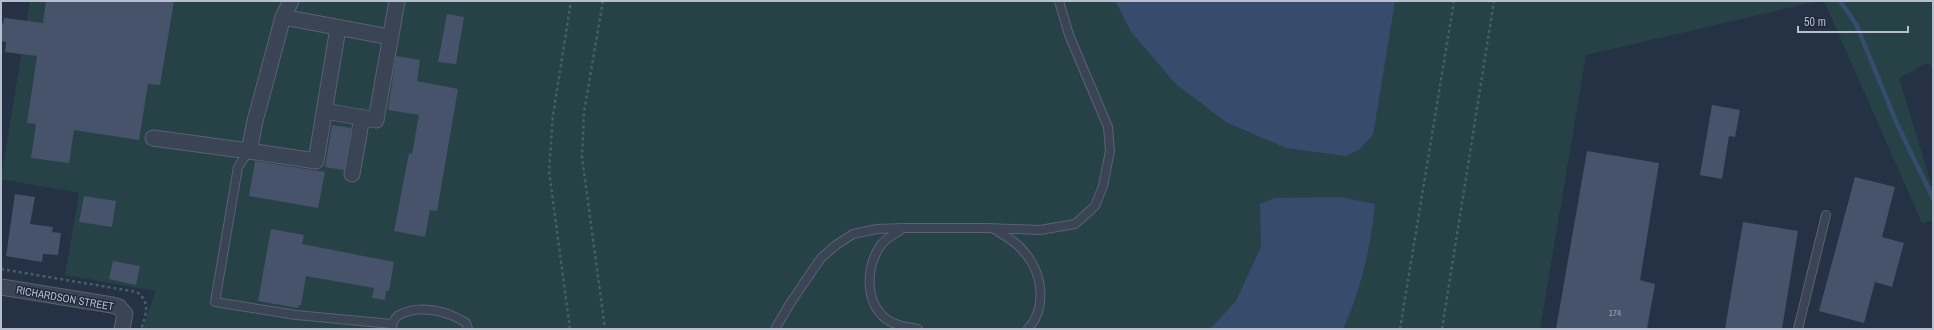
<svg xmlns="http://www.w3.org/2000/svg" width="1934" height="330" viewBox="0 0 1934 330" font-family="'Archivo Narrow',sans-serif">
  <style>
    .green { fill: #274246 }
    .water { fill: #374c6d }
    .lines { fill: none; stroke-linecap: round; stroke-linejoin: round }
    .stream { stroke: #374c6d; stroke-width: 4.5 }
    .building { fill: #46536a }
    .service-casing { stroke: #586272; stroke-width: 10 }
    .minor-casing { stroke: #586272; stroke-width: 17 }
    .path { stroke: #455e62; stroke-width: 2.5; stroke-dasharray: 3 3; stroke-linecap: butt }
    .service { stroke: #3a4454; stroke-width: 8 }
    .minor { stroke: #3a4454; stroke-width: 15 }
    .labels { text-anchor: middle; stroke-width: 3; stroke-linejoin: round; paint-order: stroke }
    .number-label { font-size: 9px; fill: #9ba4b5 }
    .street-label { font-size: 11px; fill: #b7bfce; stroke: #1e293a }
  </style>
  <rect width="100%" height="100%" fill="#253245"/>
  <g class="green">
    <polygon points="30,1 1819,1 1586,55 1540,329 142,329 156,291 65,275 79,193 1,179"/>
    <polygon points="1824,1 1929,1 1933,6 1933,67 1927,63 1899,78 1933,190 1933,220 1922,223"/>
  </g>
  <g class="water">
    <polygon points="1115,1 1395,1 1373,135 1360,149 1346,156 1286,148 1226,122 1176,84 1132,33"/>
    <path d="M1341 197 1375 204C1371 246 1361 290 1343 329H1210L1236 301 1261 247 1260 204 1275 198Z"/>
  </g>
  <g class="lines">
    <polyline class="stream" points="1840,1 1856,24 1898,126 1933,198"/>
  </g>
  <g class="building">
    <polygon points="46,1 174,1 160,85 148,84 139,140 74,130 69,163 31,158 36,124 27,123 37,56 5,52 6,42 1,41 1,24 3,24 4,18 43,23"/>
    <polygon points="447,14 464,17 456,64 438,62"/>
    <polygon points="396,56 420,60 417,81 458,89 437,211 430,210 425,237 394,231 409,153 412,154 419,115 388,110"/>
    <polygon points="1712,105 1740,110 1735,137 1729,136 1722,179 1700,175"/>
    <polygon points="332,125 351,128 344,170 325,167"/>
    <polygon points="1587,151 1659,163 1640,280 1655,284 1647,329 1556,329"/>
    <polygon points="255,161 325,172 318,208 249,196"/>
    <polygon points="1855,177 1895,187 1882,237 1904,243 1892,287 1875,282 1864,323 1819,311"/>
    <polygon points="15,194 35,197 30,224 53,227 52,232 61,233 58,255 43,254 42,262 6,256"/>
    <polygon points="84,196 116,201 112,227 79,222"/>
    <polygon points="1743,222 1798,231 1782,329 1725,329"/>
    <polygon points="271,229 304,235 302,244 394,262 389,291 386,291 385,300 372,298 374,288 306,276 301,305 299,305 298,308 258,301"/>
    <polygon points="113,261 140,266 136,285 109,279"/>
  </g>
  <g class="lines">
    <g class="service-casing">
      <g id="service">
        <polyline points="249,151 238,167 215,302 296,315 392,324 392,329"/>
        <path d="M903 228C897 233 886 238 881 245 866 266 864 301 886 319 896 326 907 327 918 329"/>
        <path d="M994 229C1005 236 1017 242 1025 253 1043 274 1047 308 1028 329"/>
        <path d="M392 324C394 321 396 316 399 315 420 304 448 311 466 323L468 329"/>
        <polyline points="775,329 791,302 821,258 836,245 853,234 877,229 904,228 987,228 1040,230 1075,224 1095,206 1103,186 1110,151 1108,127 1069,35 1059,1"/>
        <polyline points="1798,329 1826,215"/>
      </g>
    </g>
    <g class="minor-casing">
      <g id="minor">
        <polyline points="283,17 390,37"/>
        <polyline points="325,111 376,120 397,1"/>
        <polyline points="153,138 249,151 255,121 283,17 291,1"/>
        <polyline points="249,151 316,161 338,28"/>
        <polyline points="352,174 362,117"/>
        <polyline points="1,287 112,305 119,307 125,314 122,329"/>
      </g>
    </g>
    <g class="path">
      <polyline points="603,1 584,112 582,157 605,329"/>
      <path d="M1 269 137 292C151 302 146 315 141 329"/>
      <polyline points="570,329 549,171 553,115 571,1"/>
      <polyline points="1400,329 1454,1"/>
      <polyline points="1442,329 1494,1"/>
    </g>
    <use href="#service" class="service"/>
    <use href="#minor" class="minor"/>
  </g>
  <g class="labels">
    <g class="number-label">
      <text x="1615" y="316">174</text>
    </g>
    <g class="street-label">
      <text transform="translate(65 298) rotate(10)" y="4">RICHARDSON STREET</text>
    </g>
  </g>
  <rect width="1934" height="330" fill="none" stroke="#b7bfce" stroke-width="4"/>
  <path d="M1798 26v6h110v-6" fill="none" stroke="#b7bfce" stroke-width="2"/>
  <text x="1804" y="26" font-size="12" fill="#b7bfce" stroke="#1e293a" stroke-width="3" paint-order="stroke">50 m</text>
</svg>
